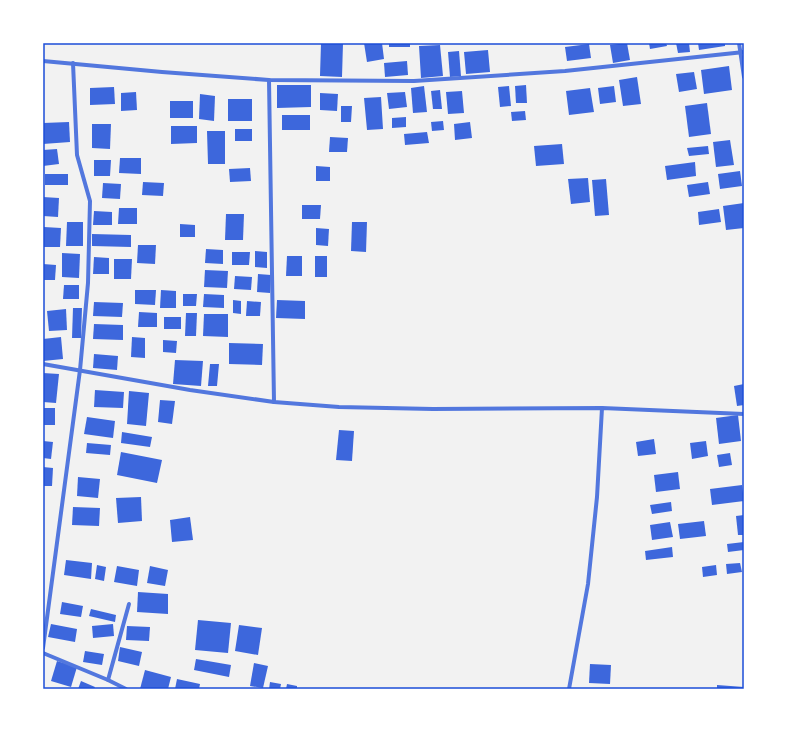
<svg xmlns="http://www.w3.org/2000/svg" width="787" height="732" viewBox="0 0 787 732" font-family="Rubik,sans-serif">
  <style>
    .building { fill: #3d67dc }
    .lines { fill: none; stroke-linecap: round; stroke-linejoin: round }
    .minor { stroke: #5277de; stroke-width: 4 }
    .neatline { fill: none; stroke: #1d4ed8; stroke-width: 1.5 }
  </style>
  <rect width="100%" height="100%" fill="#f2f2f2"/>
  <g class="building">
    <polygon points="321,43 343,43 342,77 320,76"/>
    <polygon points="364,43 382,43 384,59 367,62"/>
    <rect x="389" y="43" width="21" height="4"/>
    <polygon points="627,43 630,60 613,63 610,45"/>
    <polygon points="649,43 666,43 667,46 650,49"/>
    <polygon points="676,43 689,43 690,52 678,53"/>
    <polygon points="698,43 725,43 725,46 699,50"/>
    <polygon points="589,44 591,58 567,61 565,47"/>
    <polygon points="440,45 443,76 421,78 419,46"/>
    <polygon points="488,50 490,72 466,74 464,52"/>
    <polygon points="459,51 461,76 450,77 448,52"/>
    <polygon points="407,61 408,75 385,77 384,63"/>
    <polygon points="729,66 732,90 704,94 701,70"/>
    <polygon points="694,72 697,89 679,92 676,74"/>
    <polygon points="637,77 641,104 623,106 619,80"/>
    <polygon points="277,85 311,85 311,107 277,108"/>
    <polygon points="526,85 527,103 516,103 515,86"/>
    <polygon points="424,86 427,112 413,113 411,88"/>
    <polygon points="509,86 511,106 500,107 498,87"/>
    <polygon points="614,86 616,102 600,104 598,88"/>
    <polygon points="114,87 115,104 90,105 90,88"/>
    <polygon points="590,88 594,112 569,115 566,91"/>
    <polygon points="440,90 442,109 433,109 431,91"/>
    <polygon points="462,91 464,113 448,114 446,92"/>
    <polygon points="136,92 137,110 121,111 121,93"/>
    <polygon points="405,92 407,107 389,109 387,93"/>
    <polygon points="320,93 338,94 337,111 320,110"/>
    <polygon points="200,94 215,96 214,121 199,119"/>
    <polygon points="381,97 383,129 367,130 364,98"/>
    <rect x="228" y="99" width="24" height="22"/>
    <rect x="170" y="101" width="23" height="17"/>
    <polygon points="707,103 711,134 689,137 685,106"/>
    <polygon points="341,106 352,106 351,122 341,122"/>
    <polygon points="525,111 526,120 512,121 511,112"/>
    <rect x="282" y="115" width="28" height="15"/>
    <polygon points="406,117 406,127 392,128 392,118"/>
    <polygon points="443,121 444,130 432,131 431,122"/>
    <polygon points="69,122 70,142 43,144 43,123"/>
    <polygon points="470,122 472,138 455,140 454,124"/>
    <polygon points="92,124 111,124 110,149 92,148"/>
    <polygon points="171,126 197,126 197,143 171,144"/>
    <rect x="235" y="129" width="17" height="12"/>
    <polygon points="207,131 225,131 225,164 208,164"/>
    <polygon points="427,132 429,143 405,145 404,134"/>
    <polygon points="330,137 348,138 347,152 329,152"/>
    <polygon points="730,140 734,165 716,167 713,142"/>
    <polygon points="562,144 564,164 536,166 534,146"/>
    <polygon points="708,146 709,154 689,156 687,148"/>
    <polygon points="57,149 59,164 43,166 43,150"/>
    <polygon points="120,158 141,158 141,174 119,173"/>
    <polygon points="94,160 111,160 110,176 94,176"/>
    <polygon points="695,162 696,176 667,180 665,166"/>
    <polygon points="316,166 330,167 330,181 316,181"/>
    <polygon points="250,168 251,181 230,182 229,169"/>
    <polygon points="740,171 742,186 720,189 718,174"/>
    <rect x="45" y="174" width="23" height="11"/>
    <polygon points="588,178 590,202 571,204 568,179"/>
    <polygon points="606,179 609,215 595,216 592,180"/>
    <polygon points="143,182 164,183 163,196 142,195"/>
    <polygon points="708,182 710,194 689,197 687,185"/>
    <polygon points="103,183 121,184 120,199 102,198"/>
    <polygon points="43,197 59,198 58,217 43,216"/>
    <polygon points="744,203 744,228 726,230 723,206"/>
    <polygon points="302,205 321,205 320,219 302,219"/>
    <polygon points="119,208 137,208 137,224 118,224"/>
    <polygon points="719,209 721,222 699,225 698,212"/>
    <polygon points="94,211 112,212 112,225 93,225"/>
    <polygon points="226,214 244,214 243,240 225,240"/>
    <polygon points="67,222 83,222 83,246 66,246"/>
    <polygon points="352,222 367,222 366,252 351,251"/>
    <polygon points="180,224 195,225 195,237 180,237"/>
    <polygon points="44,227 61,228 60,247 44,247"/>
    <polygon points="316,228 329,229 328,246 316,245"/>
    <polygon points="92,234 131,235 131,247 92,246"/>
    <polygon points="138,245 156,245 155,264 137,263"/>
    <polygon points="206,249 223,250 223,264 205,263"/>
    <polygon points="255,251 267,252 267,268 255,267"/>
    <polygon points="232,252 250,252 249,265 232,265"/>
    <polygon points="62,253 80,254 79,278 62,277"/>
    <polygon points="287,256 302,256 302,276 286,276"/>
    <rect x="315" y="256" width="12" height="21"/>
    <polygon points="94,257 109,258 109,274 93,274"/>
    <polygon points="114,259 132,259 131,279 114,279"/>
    <polygon points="43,264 56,265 55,280 43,280"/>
    <polygon points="205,270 228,271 227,288 204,287"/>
    <polygon points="258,274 271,275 270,293 257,292"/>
    <polygon points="235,276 252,277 251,290 234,289"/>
    <polygon points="64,285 79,285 79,299 63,299"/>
    <polygon points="135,290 156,290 155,305 135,304"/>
    <polygon points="161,290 176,291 176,308 160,308"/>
    <polygon points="183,294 197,294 196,306 183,306"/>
    <polygon points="204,294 224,295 224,308 203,307"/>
    <polygon points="233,300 241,301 241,314 233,313"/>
    <polygon points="277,300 305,301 305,319 276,318"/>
    <polygon points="247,301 261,302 260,316 246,316"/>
    <polygon points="94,302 123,303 122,317 93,316"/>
    <polygon points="73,308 82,308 81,338 72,338"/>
    <polygon points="66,309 67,330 49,331 47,311"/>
    <polygon points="139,312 157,313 157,327 138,327"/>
    <polygon points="186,313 197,313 196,336 185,336"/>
    <polygon points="204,314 228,314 228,337 203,336"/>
    <rect x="164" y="317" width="17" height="12"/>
    <polygon points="94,324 123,325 123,340 93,339"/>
    <polygon points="61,337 63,359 43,361 43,339"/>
    <polygon points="132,337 145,338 145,358 131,357"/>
    <polygon points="163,340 177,341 176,353 163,352"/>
    <polygon points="229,343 263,344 262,365 229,364"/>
    <polygon points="94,354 118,356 117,370 93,368"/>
    <polygon points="175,360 203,361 201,386 173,384"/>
    <polygon points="210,364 219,364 217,386 208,386"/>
    <polygon points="43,373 59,374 56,403 43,402"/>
    <polygon points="744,384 744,405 737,406 734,386"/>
    <polygon points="95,390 124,392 123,408 94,407"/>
    <polygon points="129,391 149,393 146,426 127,424"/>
    <polygon points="160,400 175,401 172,424 158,422"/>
    <rect x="43" y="408" width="12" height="17"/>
    <polygon points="738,415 741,441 719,444 716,418"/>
    <polygon points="87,417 115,421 113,438 84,434"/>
    <polygon points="339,430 354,431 352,461 336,460"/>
    <polygon points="122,432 152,437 150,447 121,443"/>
    <polygon points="654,439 656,454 638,456 636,442"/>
    <polygon points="43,441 53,442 51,459 43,458"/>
    <polygon points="706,441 708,456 692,459 690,443"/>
    <polygon points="87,443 111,445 110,455 86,453"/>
    <polygon points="121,452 162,460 157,483 117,475"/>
    <polygon points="730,453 732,465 719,467 717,455"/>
    <polygon points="43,467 53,468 52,486 43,486"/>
    <polygon points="678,472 680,489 656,492 654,475"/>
    <polygon points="78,477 100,479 98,498 77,496"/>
    <polygon points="742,485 744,501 712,505 710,489"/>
    <polygon points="141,497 142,521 118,523 116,498"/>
    <polygon points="671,502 672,511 652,514 650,505"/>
    <polygon points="73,507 100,508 99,526 72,525"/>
    <polygon points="744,515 744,535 738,535 736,516"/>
    <polygon points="190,517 193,540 172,542 170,520"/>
    <polygon points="704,521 706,536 680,539 678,524"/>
    <polygon points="670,522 673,537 652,540 650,525"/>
    <polygon points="744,542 744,550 728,552 727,544"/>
    <polygon points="672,547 673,557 646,560 645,551"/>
    <polygon points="66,560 92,563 91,579 64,575"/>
    <polygon points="740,563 742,572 727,574 726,564"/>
    <polygon points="97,565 106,567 104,581 95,579"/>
    <polygon points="716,565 717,575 703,577 702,567"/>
    <polygon points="117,566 139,570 137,586 114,582"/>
    <polygon points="150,566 168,570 165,586 147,583"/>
    <polygon points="138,592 168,594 168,614 137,612"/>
    <polygon points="62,602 83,606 81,617 60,614"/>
    <polygon points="91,609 116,615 115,622 89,616"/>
    <polygon points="198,620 231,623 228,653 195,650"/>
    <polygon points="51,624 77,629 75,642 48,637"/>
    <polygon points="113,624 114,636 93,638 92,626"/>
    <polygon points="239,625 262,628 258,655 235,651"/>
    <polygon points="127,626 150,627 149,641 126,640"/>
    <polygon points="120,647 142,652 139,666 118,661"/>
    <polygon points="85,651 104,654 102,665 83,662"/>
    <polygon points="196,659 231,665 229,677 194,670"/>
    <polygon points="57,661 77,667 71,687 51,681"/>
    <polygon points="254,663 268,666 263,688 250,686"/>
    <polygon points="590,664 611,665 610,684 589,683"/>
    <polygon points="145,670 171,677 168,689 140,689"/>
    <polygon points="177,679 200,684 199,689 175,689"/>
    <polygon points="81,681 95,687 94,689 78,689"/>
    <polygon points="270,682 281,684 280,689 269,689"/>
    <polygon points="287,684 297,686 297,689 286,689"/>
    <polygon points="717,685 744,687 744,689 717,689"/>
  </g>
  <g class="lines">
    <g class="minor">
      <polyline points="739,43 744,77"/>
      <polyline points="43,61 162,72 269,80 414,81 565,71 744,52"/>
      <polyline points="269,80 274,402"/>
      <polyline points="43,364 190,390 274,402 339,407 433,409 602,408 744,414"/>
      <polyline points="43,648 80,370 88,283 90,201 77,155 73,63"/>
      <polyline points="43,653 108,680 126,689"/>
      <polyline points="108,680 129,604"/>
      <polyline points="569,689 588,584 597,497 602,408"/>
    </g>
  </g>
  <rect width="787" height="732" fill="none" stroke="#ffffff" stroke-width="88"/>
  <rect x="44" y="44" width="699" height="644" class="neatline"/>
</svg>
